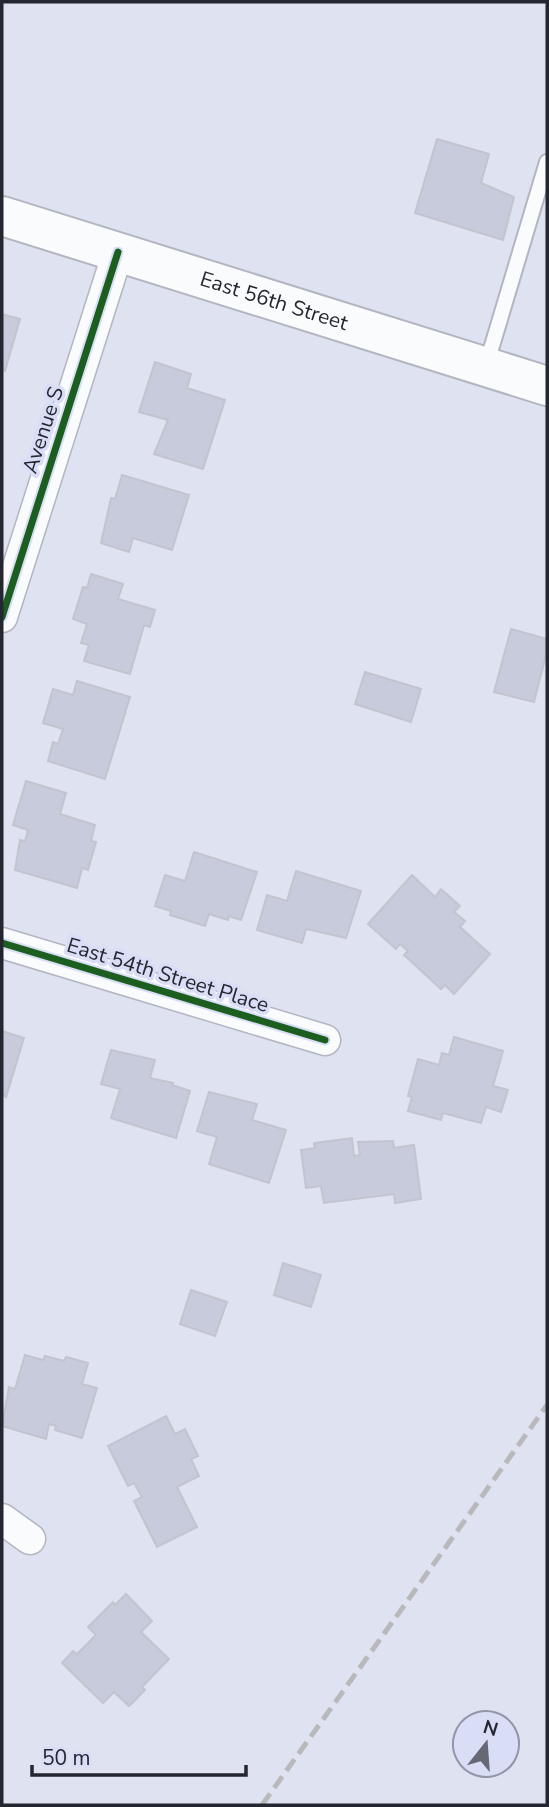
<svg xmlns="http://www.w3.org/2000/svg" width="549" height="1807" viewBox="0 0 549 1807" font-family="'Nunito Sans',sans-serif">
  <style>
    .building { fill: #c7cbdc; stroke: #c2c5cf; stroke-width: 2 }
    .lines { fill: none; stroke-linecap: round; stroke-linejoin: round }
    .service-casing { stroke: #b3b5c0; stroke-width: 18 }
    .minor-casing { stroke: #b3b5c0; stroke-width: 33 }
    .secondary-casing { stroke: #b3b5c0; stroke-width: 42 }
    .service { stroke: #fafbfd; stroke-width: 14 }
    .minor { stroke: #fafbfd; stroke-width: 30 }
    .secondary { stroke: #fafbfd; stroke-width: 38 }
    .rail { stroke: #b9b9bc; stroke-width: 5; stroke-dasharray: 14 7; stroke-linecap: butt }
    .cycleway-casing { stroke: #d9def6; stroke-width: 11 }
    .cycleway { stroke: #1b5e20; stroke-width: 7 }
    .labels { text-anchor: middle; stroke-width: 7; stroke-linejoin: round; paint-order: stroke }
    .street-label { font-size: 21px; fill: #252730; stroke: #d9def6 }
  </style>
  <rect width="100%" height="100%" fill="#dfe2f0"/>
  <g class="building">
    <polygon points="437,139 489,154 481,183 514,197 503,240 415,213"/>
    <polygon points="2,314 20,319 5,371 2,370"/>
    <polygon points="155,362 191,374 187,388 225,400 203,469 154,454 168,420 139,412"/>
    <polygon points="122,475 189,495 172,550 133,538 129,552 101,543 111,498 115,499"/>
    <polygon points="91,574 123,584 118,599 155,610 150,627 144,625 130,674 84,661 89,645 81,643 87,624 73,619 83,587 87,588"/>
    <polygon points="511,629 547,639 547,651 534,702 494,692"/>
    <polygon points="365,672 421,689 411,722 355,704"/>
    <polygon points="77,681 130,697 105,779 48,761 53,742 58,744 63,729 43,723 53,689 73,695"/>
    <polygon points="26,781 66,793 60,814 95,825 91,841 96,842 88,870 82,868 77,888 15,870 20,840 25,841 28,830 13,825"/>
    <polygon points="194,852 257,872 241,920 229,916 228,920 209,914 205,926 170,915 171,911 155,906 165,875 185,881"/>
    <polygon points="296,871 361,891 346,938 306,929 302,943 257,930 267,895 287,901"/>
    <polygon points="412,875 435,897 441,889 460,906 454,912 465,921 460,927 490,954 454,994 445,985 441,989 404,955 408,951 400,944 396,949 368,924"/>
    <polygon points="2,1031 24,1038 6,1097 2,1095"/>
    <polygon points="454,1037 503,1051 493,1086 508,1090 501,1112 486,1107 481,1123 443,1113 441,1120 408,1111 412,1097 408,1096 418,1059 439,1065 442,1053 449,1055"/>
    <polygon points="111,1050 155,1060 150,1078 173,1083 172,1085 190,1091 176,1138 111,1118 120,1089 101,1084"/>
    <polygon points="209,1092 257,1104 252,1120 286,1130 269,1183 209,1164 217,1137 197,1131"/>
    <polygon points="352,1138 354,1156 360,1155 358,1142 393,1141 394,1148 414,1145 421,1199 395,1203 394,1194 324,1203 321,1186 306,1188 301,1150 315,1148 314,1143"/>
    <polygon points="283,1263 321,1275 311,1307 274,1295"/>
    <polygon points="191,1290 227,1302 215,1336 180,1324"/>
    <polygon points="25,1355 43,1360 45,1356 64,1361 66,1357 88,1363 82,1384 97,1388 82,1438 55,1430 56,1426 49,1424 46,1439 2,1426 9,1387 15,1389"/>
    <polygon points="166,1416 175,1434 185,1429 198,1456 191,1459 199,1476 177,1487 197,1527 157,1547 134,1501 142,1497 134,1483 128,1486 108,1446"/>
    <polygon points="126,1594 152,1621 141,1632 169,1659 142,1687 145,1690 129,1706 114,1692 103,1703 62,1663 73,1651 77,1654 96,1635 88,1627 113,1602 115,1605"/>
  </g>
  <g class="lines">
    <g class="service-casing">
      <polyline id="service" points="486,366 547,162"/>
    </g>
    <g class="minor-casing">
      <g id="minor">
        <polyline points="2,617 118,252"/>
        <polyline points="2,943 325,1040"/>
        <polyline points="2,1519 30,1539"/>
      </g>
    </g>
    <g class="secondary-casing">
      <g id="secondary">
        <path id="s1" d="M2 216 547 386"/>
      </g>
    </g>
    <use href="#service" class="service"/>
    <use href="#minor" class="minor"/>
    <use href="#secondary" class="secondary"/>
    <polyline class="rail" points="262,1805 547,1405"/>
    <g class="cycleway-casing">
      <g id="cycleway">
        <polyline points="2,617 118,252"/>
        <polyline points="2,943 325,1040"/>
      </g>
    </g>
    <use href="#cycleway" class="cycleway"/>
  </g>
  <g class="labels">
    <g class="street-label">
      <text dy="7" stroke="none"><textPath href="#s1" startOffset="285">East 56th Street</textPath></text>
      <text transform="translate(43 430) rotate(-72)" y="7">Avenue S</text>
      <text transform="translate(168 975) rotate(17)" y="7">East 54th Street Place</text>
    </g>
  </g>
  <rect width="549" height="1807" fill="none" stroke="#252730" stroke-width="7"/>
  <g transform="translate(486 1744) rotate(17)"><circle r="33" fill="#d9def6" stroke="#9195a7" stroke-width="2"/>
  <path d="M0-5L12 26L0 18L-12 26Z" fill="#666873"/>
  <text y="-10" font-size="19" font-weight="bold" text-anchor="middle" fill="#252730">N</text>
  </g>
  <path d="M32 1765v10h214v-10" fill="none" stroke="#252730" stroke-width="3.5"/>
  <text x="42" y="1765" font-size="21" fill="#252730" stroke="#d9def6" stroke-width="5" paint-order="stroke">50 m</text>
</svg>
